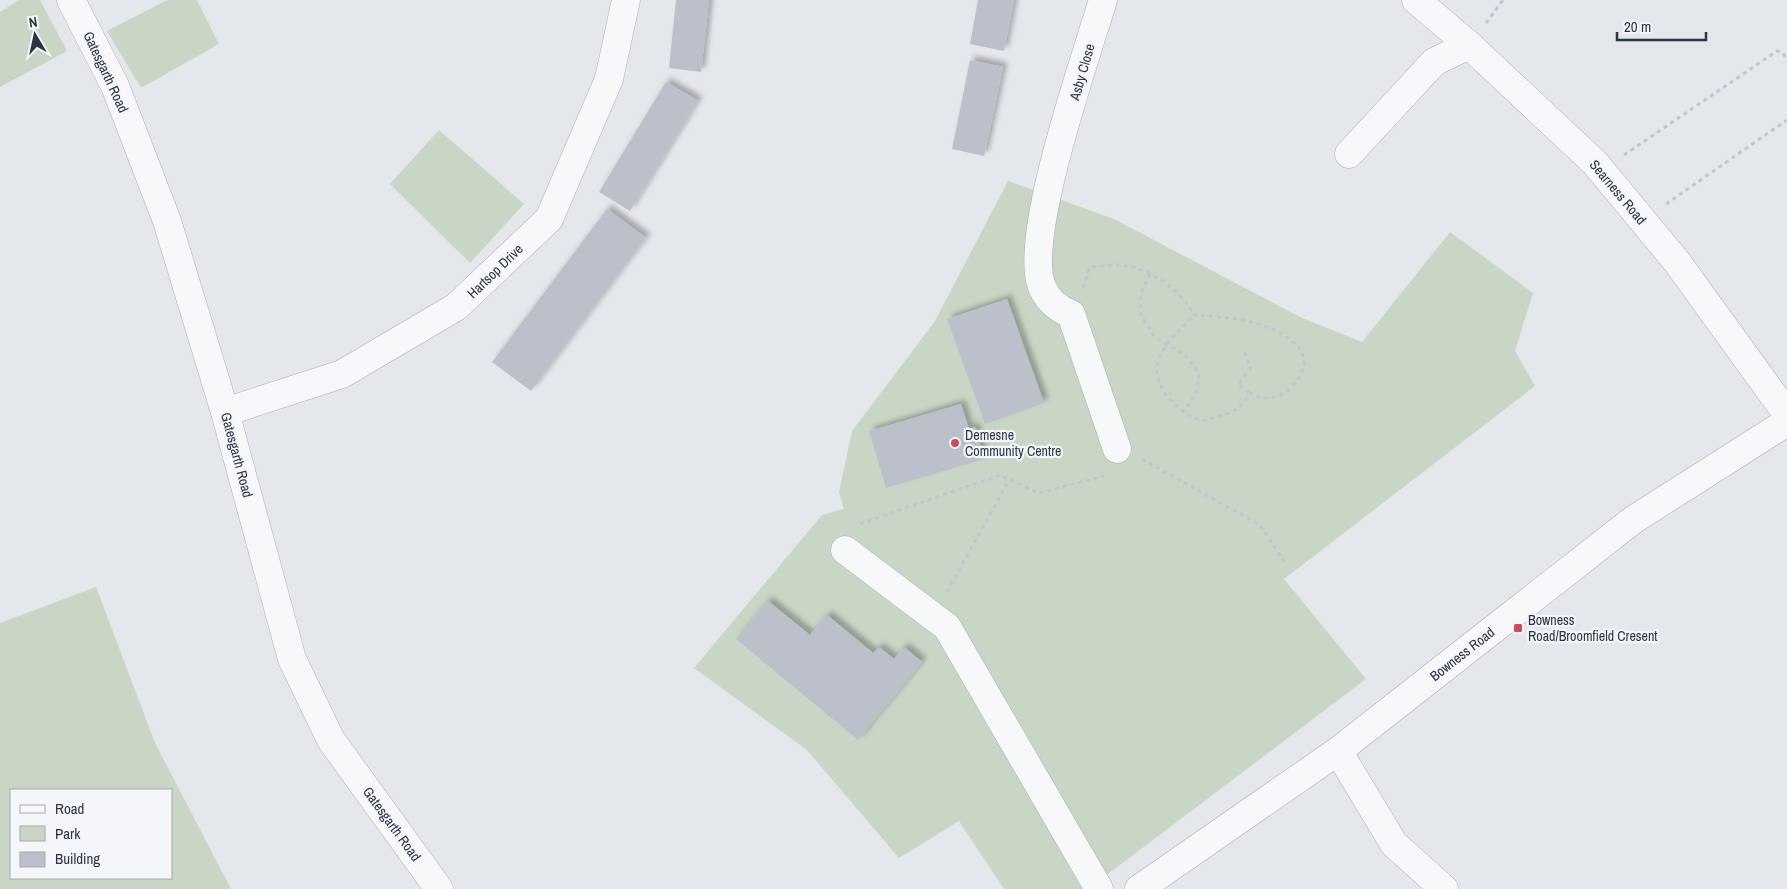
<svg xmlns="http://www.w3.org/2000/svg" width="1787" height="889" viewBox="0 0 1787 889" font-family="'Archivo Narrow',sans-serif">
  <style>
    .green { fill: #c9d6c5; fill-rule: evenodd }
    .building { fill: #bbc0ca; filter: url(#shadow) }
    .lines { fill: none; stroke-linecap: round; stroke-linejoin: round }
    .minor-casing { stroke: #a9aeb7; stroke-width: 29 }
    .path { stroke: #c2c5cb; stroke-width: 3; stroke-dasharray: 4 4; stroke-linecap: butt }
    .minor { stroke: #f7f8fa; stroke-width: 28 }
    .poi-dot { fill: #d1495b; stroke: #f4f6f9; stroke-width: 2 }
    .labels { text-anchor: middle; stroke-width: 4.5; stroke-linejoin: round; paint-order: stroke }
    .street-label { font-size: 14px; fill: #2b3445; stroke: #f4f6f9 }
    .poi-label { font-size: 14px; fill: #2b3445; stroke: #f4f6f9; text-anchor: start }
  </style>
  <defs>
    <filter id="shadow"><feDropShadow dx="4.5" dy="-4.5" stdDeviation="2.5" flood-color="#0004"/></filter>
  </defs>
  <rect width="100%" height="100%" fill="#e4e7ec"/>
  <g class="green">
    <polygon points="19,0 40,0 67,51 0,87 0,12"/>
    <polygon points="167,0 197,0 219,44 141,88 107,31"/>
    <polygon points="439,130 524,204 470,263 390,184"/>
    <polygon points="1008,181 1114,219 1302,318 1362,342 1450,232 1533,293 1515,351 1535,386 1284,579 1366,679 1088,889 1004,889 959,821 899,858 807,750 694,668 822,515 844,509 839,492 852,431 935,321"/>
    <path d="M96 587 155 743 231 889H0V623ZM11 790H171V878H11Z"/>
  </g>
  <g class="building">
    <polygon points="676,0 709,0 701,72 669,68"/>
    <polygon points="978,0 1014,0 1004,51 970,44"/>
    <polygon points="970,60 1003,67 984,156 952,149"/>
    <polygon points="666,82 698,101 630,211 599,192"/>
    <polygon points="607,209 646,238 531,391 492,362"/>
    <polygon points="1007,299 1044,403 985,424 947,319"/>
    <polygon points="961,404 969,429 975,427 984,459 886,488 869,431"/>
    <polygon points="768,601 810,635 827,615 873,653 879,647 894,659 904,647 922,662 858,740 736,639"/>
  </g>
  <g class="lines">
    <g class="minor-casing">
      <g id="minor">
        <polyline points="71,0 115,86 167,221 225,412 292,659 331,740 439,889"/>
        <path d="M1103 0C1086 57 1022 238 1042 287 1048 301 1058 309 1071 314L1117 449"/>
        <polyline points="1416,0 1469,45 1595,163 1677,262 1787,414"/>
        <polyline points="1349,154 1434,62 1469,45"/>
        <polyline points="225,412 342,374 456,307 549,219 609,79 626,0"/>
        <polyline points="845,550 947,627 1099,889"/>
        <polyline points="1338,751 1394,844 1444,889"/>
        <polyline points="1139,889 1338,751 1633,520 1787,422"/>
      </g>
    </g>
    <g class="path">
      <polyline points="1486,23 1503,0"/>
      <polyline points="1624,155 1777,51 1782,52 1787,60"/>
      <polyline points="1666,204 1787,120"/>
      <polyline points="1150,274 1141,293 1141,315 1155,337 1185,355 1199,373 1197,392 1184,412"/>
      <path d="M1083 288 1090 267C1099 266 1109 265 1118 265 1148 266 1180 289 1194 315 1227 317 1275 320 1299 348 1315 368 1288 400 1265 398 1260 398 1254 395 1250 393 1241 409 1231 414 1213 418 1210 419 1206 421 1202 420 1182 416 1155 390 1157 368 1160 344 1180 332 1194 315"/>
      <polyline points="1245,352 1251,368 1238,385 1250,393"/>
      <polyline points="1142,459 1260,525 1287,566"/>
      <polyline points="860,524 1000,475 1038,493 1104,476"/>
      <polyline points="947,592 1009,480"/>
    </g>
    <use href="#minor" class="minor"/>
  </g>
  <g class="poi-dot">
    <circle cx="955" cy="443" r="5"/>
    <rect x="1513" y="623" width="10" height="10" rx="2.5"/>
  </g>
  <g class="labels">
    <g class="street-label">
      <text transform="translate(106 72) rotate(65)" y="5">Gatesgarth Road</text>
      <text transform="translate(1082 72) rotate(-74)" y="5">Asby Close</text>
      <text transform="translate(1618 192) rotate(50)" y="5">Searness Road</text>
      <text transform="translate(495 271) rotate(-44)" y="5">Hartsop Drive</text>
      <text transform="translate(237 455) rotate(75)" y="5">Gatesgarth Road</text>
      <text transform="translate(1462 654) rotate(-38)" y="5">Bowness Road</text>
      <text transform="translate(392 824) rotate(54)" y="5">Gatesgarth Road</text>
    </g>
    <g class="poi-label">
      <text x="965" y="440">Demesne<tspan x="965" dy="16">Community Centre</tspan></text>
      <text x="1528" y="625">Bowness<tspan x="1528" dy="16">Road/Broomfield Cresent</tspan></text>
    </g>
  </g>
  <rect x="10" y="789" width="162" height="90" fill="#f4f6f9" stroke="#a4a8b1"/>
  <rect x="20" y="805" width="25" height="8" fill="#f7f8fa" stroke="#a4a8b1"/>
  <text x="55" y="814" font-size="15" fill="#2b3445">Road</text>
  <rect x="20" y="826" width="25" height="15" fill="#c9d6c5" stroke="#a4a8b1"/>
  <text x="55" y="839" font-size="15" fill="#2b3445">Park</text>
  <rect x="20" y="852" width="25" height="15" fill="#bbc0ca" stroke="#a4a8b1"/>
  <text x="55" y="864" font-size="15" fill="#2b3445">Building</text>
  <g transform="translate(35 35) rotate(351)" stroke="#f4f6f9" stroke-width="4" paint-order="stroke">
  <path d="M0-4L9 19L0 12L-9 19Z" fill="#2b3445"/>
  <text y="-8" font-size="14" font-weight="bold" text-anchor="middle" fill="#2b3445">N</text>
  </g>
  <path d="M1617 32v8h89v-8" fill="none" stroke="#2b3445" stroke-width="2.5"/>
  <text x="1624" y="32" font-size="15" fill="#2b3445" stroke="#f4f6f9" stroke-width="4" paint-order="stroke">20 m</text>
</svg>
